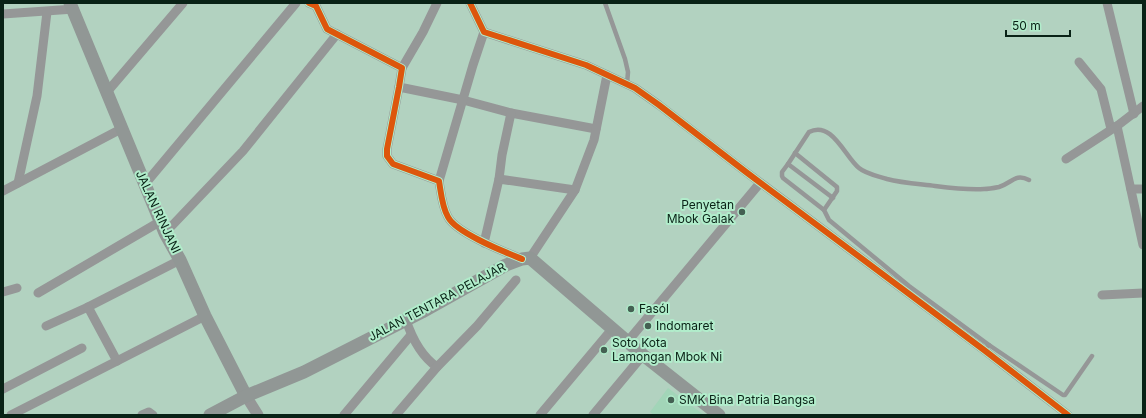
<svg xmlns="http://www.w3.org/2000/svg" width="1146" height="418" viewBox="0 0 1146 418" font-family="Inter,sans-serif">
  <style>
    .built { fill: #a2d5b8 }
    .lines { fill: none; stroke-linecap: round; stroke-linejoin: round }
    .service { stroke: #959797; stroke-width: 4.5 }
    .minor { stroke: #959797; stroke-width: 9 }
    .tertiary { stroke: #959797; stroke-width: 11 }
    .secondary { stroke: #919795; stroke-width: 13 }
    .cycleway-casing { stroke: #b1edcb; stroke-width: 8 }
    .cycleway { stroke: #dd560c; stroke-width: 6 }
    .poi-dot { fill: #446052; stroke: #b1edcb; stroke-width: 1.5 }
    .labels { text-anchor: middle; stroke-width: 4; stroke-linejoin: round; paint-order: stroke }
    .poi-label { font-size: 12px; fill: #092216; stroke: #b1edcb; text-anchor: start }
    .street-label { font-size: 12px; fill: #092216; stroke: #b1edcb }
  </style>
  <rect width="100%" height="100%" fill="#b2d2c0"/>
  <polygon class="built" points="668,388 704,415 654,415 650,412"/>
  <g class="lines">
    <g class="service">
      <polyline points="605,3 625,59 628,72 627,84"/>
      <polyline points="795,153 837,187 837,191 824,210 829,220 909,286 989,345"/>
      <polyline points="788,164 782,172 782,176 783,178 824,210"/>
      <path d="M833 198 788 164 809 132C832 120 845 157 859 168 866 174 878 176 887 179 902 183 919 184 935 186 951 188 968 190 984 189 988 189 994 188 999 187 1012 183 1015 173 1029 180"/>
      <polyline points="988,346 989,345 1063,395 1065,395 1092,356"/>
    </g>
    <g class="minor">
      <path d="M309 3 316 6 327 29 402 68 399 87 387 149V156L393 164 439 181C441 193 442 207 448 217 456 233 505 252 522 259"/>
      <polyline points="470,3 484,32 586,65 635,88 659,105 746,172 984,350 1068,415"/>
      <polyline points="1107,3 1134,114"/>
      <polyline points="3,14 74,9"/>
      <polyline points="1079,62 1101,89 1111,129"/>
      <polyline points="402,68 423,32 437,3"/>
      <polyline points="399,87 463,100 511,113 596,129"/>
      <polyline points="107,92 183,3"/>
      <polyline points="1117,126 1143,245"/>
      <polyline points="1066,159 1117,126 1143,106"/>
      <polyline points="499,179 575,190"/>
      <polyline points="439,181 473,65 484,32"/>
      <polyline points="18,183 37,96 47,12"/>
      <polyline points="145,184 296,3"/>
      <polyline points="1131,189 1143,189"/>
      <polyline points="3,191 121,129"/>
      <polyline points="165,233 243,151 337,34"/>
      <polyline points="484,243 499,179 502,155 511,113"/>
      <polyline points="530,258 575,190 594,140 607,75"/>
      <polyline points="3,292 17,288"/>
      <polyline points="38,293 161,221"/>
      <polyline points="1102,295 1143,293"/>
      <path d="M406 320C412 338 421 356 437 367"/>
      <polyline points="46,326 88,307 180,260"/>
      <polyline points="628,341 760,183"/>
      <polyline points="117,361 205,316"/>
      <polyline points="3,389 82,348"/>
      <polyline points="11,415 117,361 88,307"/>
      <polyline points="142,415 149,412 153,415"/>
      <polyline points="344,415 411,335"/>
      <polyline points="396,415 437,367 477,326 516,280"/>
      <polyline points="540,415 613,328"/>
      <polyline points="593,415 643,355"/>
    </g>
    <polyline class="tertiary" points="246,396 258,415"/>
    <g class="secondary">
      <polyline points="70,3 165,233 180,260 205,316 246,396"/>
      <polyline points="210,415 246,396 304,372 422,312 506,265 522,259 530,258 643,355 719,415"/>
    </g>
    <g class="cycleway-casing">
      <g id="cycleway">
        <path d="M309 3 316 6 327 29 402 68 399 87 387 149V156L393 164 439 181C441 193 442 207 448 217 456 233 505 252 522 259"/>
        <polyline points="470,3 484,32 586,65 635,88 659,105 746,172 984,350 1068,415"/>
      </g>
    </g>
    <use href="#cycleway" class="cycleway"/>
  </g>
  <g class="poi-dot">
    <circle cx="742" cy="212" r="4"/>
    <circle cx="631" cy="309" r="4"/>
    <circle cx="648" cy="326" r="4"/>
    <circle cx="604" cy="350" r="4"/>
    <circle cx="671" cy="400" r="4"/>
  </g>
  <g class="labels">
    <g class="poi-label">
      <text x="734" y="209" text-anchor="end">Penyetan<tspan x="734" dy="14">Mbok Galak</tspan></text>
      <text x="639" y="313">Fasól</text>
      <text x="656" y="330">Indomaret</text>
      <text x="612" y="347">Soto Kota<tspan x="612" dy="14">Lamongan Mbok Ni</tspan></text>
      <text x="679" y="404">SMK Bina Patria Bangsa</text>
    </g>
    <g class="street-label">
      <text transform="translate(158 212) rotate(65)" y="4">JALAN RINJANI</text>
      <text transform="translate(437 302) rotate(-28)" y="4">JALAN TENTARA PELAJAR</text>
    </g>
  </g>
  <rect width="1146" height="418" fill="none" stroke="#092216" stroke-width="8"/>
  <path d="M1006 30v6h64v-6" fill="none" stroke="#092216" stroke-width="2"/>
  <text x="1012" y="30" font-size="12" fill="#092216" stroke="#b1edcb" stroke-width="3" paint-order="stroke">50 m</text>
</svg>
